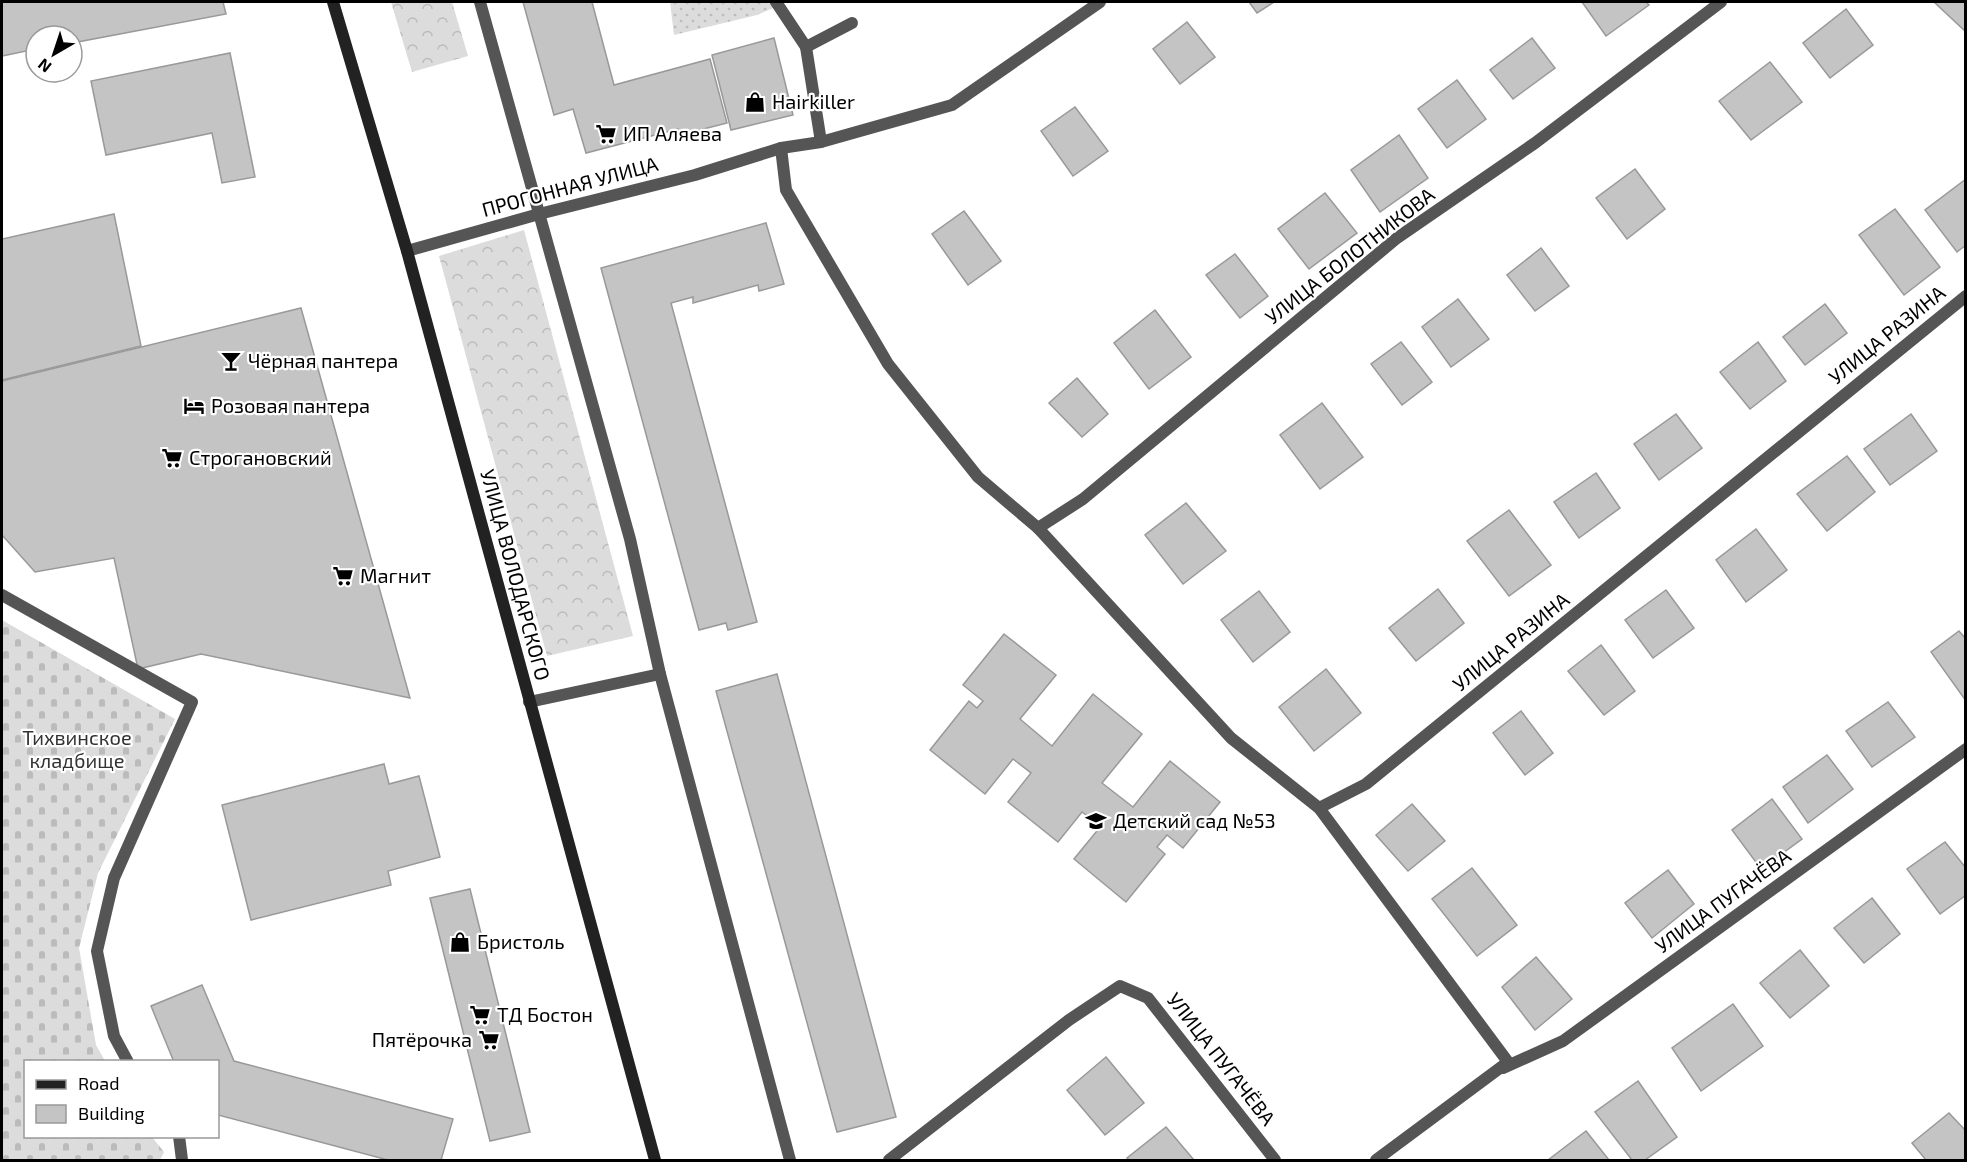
<svg xmlns="http://www.w3.org/2000/svg" width="1967" height="1162" viewBox="0 0 1967 1162" font-family="'Exo 2',sans-serif">
  <style>
    .grass { fill: url(#grass-dots) }
    .forest { fill: url(#forest-crowns) }
    .cemetery { fill: url(#cemetery-stones) }
    .building { fill: #c4c4c4; stroke: #999; stroke-width: 1.5 }
    .lines { fill: none; stroke-linecap: round; stroke-linejoin: round }
    .lane { stroke: #555; stroke-width: 12 }
    .street { stroke: #555; stroke-width: 12 }
    .secondary { stroke: #222; stroke-width: 12 }
    .labels { text-anchor: middle; stroke-width: 4.5; stroke-linejoin: round; paint-order: stroke }
    .poi-label { font-size: 20px; fill: #000; stroke: #fff; text-anchor: start }
    .street-label { font-size: 20px; fill: #000; stroke: #fff }
    .park-label { font-size: 20px; fill: #333; stroke: #fff }
  </style>
  <defs>
    <pattern id="grass-dots" width="8" height="8" patternUnits="userSpaceOnUse" patternTransform="scale(1.5)"><rect width="8" height="8" fill="#dcdcdc"/><path d="M2 2h.1M6 6h.1" fill="none" stroke="#bbb" stroke-width="1.8" stroke-linecap="round"/></pattern>
    <pattern id="forest-crowns" width="20" height="18" patternUnits="userSpaceOnUse" patternTransform="scale(1.5)"><rect width="20" height="18" fill="#dcdcdc"/><path d="M2 6a3 3 0 1 1 6 0M12 15a3 3 0 1 1 6 0" fill="none" stroke="#bbb"/></pattern>
    <pattern id="cemetery-stones" width="16" height="16" patternUnits="userSpaceOnUse" patternTransform="scale(1.5)"><rect width="16" height="16" fill="#dcdcdc"/><path d="M2 7V4a2 2 0 0 1 4 0v3zM10 15v-3a2 2 0 0 1 4 0v3z" fill="#bbb"/></pattern>
  </defs>
  <rect width="100%" height="100%" fill="#fff"/>
  <polygon class="grass" points="670,2 787,2 757,15 674,35"/>
  <g class="forest">
    <polygon points="391,2 452,2 468,56 412,72"/>
    <polygon points="524,230 633,636 547,656 439,256"/>
  </g>
  <polygon class="cemetery" points="2,620 175,719 98,873 79,948 96,1045 105,1061 26,1062 26,1136 152,1137 164,1152 160,1160 2,1160"/>
  <g class="building">
    <polygon points="2,2 223,2 226,14 72,43 72,36 36,36 36,49 2,56"/>
    <polygon points="523,2 592,2 614,85 710,59 727,123 680,135 678,129 586,153 573,109 554,115"/>
    <polygon points="1249,2 1274,2 1257,13"/>
    <polygon points="1582,2 1646,2 1649,5 1606,36"/>
    <polygon points="1934,2 1966,2 1966,32"/>
    <polygon points="1846,9 1873,45 1830,78 1803,43"/>
    <polygon points="1187,22 1215,57 1180,84 1153,49"/>
    <polygon points="774,38 793,115 731,130 712,55"/>
    <polygon points="1532,38 1555,68 1513,99 1490,70"/>
    <polygon points="230,53 255,177 222,183 212,133 106,155 91,81"/>
    <polygon points="1770,62 1802,102 1751,140 1719,101"/>
    <polygon points="1457,80 1486,119 1447,148 1418,109"/>
    <polygon points="1075,107 1108,151 1073,176 1041,131"/>
    <polygon points="1399,135 1428,178 1380,212 1351,170"/>
    <polygon points="1635,169 1665,209 1627,239 1596,198"/>
    <polygon points="1966,179 1966,245 1957,252 1925,210"/>
    <polygon points="1325,193 1357,233 1309,269 1278,229"/>
    <polygon points="1895,209 1940,267 1904,295 1859,235"/>
    <polygon points="964,211 1001,261 968,285 932,234"/>
    <polygon points="114,214 141,346 2,380 2,239"/>
    <polygon points="766,223 784,284 759,291 758,285 693,303 693,297 671,303 757,622 728,630 726,623 699,630 601,268"/>
    <polygon points="1541,248 1569,286 1535,311 1507,275"/>
    <polygon points="1235,254 1268,296 1240,318 1206,275"/>
    <polygon points="1458,299 1489,339 1451,367 1422,327"/>
    <polygon points="1825,304 1847,333 1805,365 1783,337"/>
    <polygon points="301,308 410,698 201,654 138,669 114,558 35,572 2,535 2,381"/>
    <polygon points="1155,310 1191,357 1149,389 1114,343"/>
    <polygon points="1401,342 1432,382 1402,405 1371,364"/>
    <polygon points="1758,342 1786,381 1750,409 1720,372"/>
    <polygon points="1077,378 1108,414 1082,437 1049,403"/>
    <polygon points="1322,403 1363,457 1320,489 1280,435"/>
    <polygon points="1676,414 1702,448 1659,480 1634,444"/>
    <polygon points="1911,414 1937,451 1890,485 1864,449"/>
    <polygon points="1847,456 1875,492 1827,531 1797,494"/>
    <polygon points="1596,473 1620,508 1579,538 1554,502"/>
    <polygon points="1186,503 1226,551 1183,584 1145,535"/>
    <polygon points="1509,510 1551,565 1509,596 1467,541"/>
    <polygon points="1756,529 1787,570 1746,602 1716,560"/>
    <polygon points="1438,589 1464,623 1416,661 1389,628"/>
    <polygon points="1666,590 1694,628 1653,658 1625,620"/>
    <polygon points="1259,591 1290,632 1253,662 1221,620"/>
    <polygon points="1959,631 1966,639 1966,701 1931,652"/>
    <polygon points="1004,634 1056,675 1020,719 1052,746 1093,694 1142,734 1102,783 1133,807 1170,761 1220,802 1183,848 1167,835 1157,847 1165,854 1126,902 1074,859 1101,826 1082,812 1058,842 1008,802 1031,773 1013,759 985,794 930,750 969,701 977,708 983,701 963,685"/>
    <polygon points="1601,645 1635,691 1604,715 1568,671"/>
    <polygon points="1326,669 1361,713 1314,751 1279,707"/>
    <polygon points="777,674 896,1117 837,1132 716,691"/>
    <polygon points="1888,702 1915,737 1872,767 1846,731"/>
    <polygon points="1521,711 1553,753 1525,775 1493,733"/>
    <polygon points="1827,755 1853,789 1808,823 1783,787"/>
    <polygon points="384,764 389,784 419,776 440,857 388,871 391,885 251,920 222,805"/>
    <polygon points="1772,799 1802,839 1761,869 1732,830"/>
    <polygon points="1412,804 1445,841 1408,871 1376,835"/>
    <polygon points="1945,842 1966,868 1966,895 1940,914 1907,869"/>
    <polygon points="1472,868 1517,925 1477,956 1432,899"/>
    <polygon points="1668,870 1694,904 1652,938 1625,903"/>
    <polygon points="470,889 530,1132 490,1141 430,898"/>
    <polygon points="1872,898 1900,934 1864,963 1834,928"/>
    <polygon points="1800,950 1829,986 1790,1018 1760,983"/>
    <polygon points="1536,957 1572,999 1535,1030 1502,987"/>
    <polygon points="202,985 234,1061 453,1119 441,1160 388,1160 218,1115 218,1062 174,1062 151,1006"/>
    <polygon points="1733,1004 1763,1046 1701,1091 1672,1048"/>
    <polygon points="1106,1057 1144,1103 1105,1135 1067,1090"/>
    <polygon points="1638,1081 1677,1137 1645,1160 1632,1160 1595,1112"/>
    <polygon points="1949,1113 1966,1131 1966,1160 1926,1160 1912,1143"/>
    <polygon points="1166,1127 1194,1160 1130,1160 1127,1158"/>
    <polygon points="1586,1131 1609,1160 1548,1160"/>
  </g>
  <g class="lines">
    <g class="lane">
      <polyline points="480,2 630,539 660,674 790,1160"/>
      <polyline points="776,2 806,47 821,142"/>
      <polyline points="806,47 852,23"/>
      <polyline points="2,595 192,702 114,878 97,951 114,1036 128,1062"/>
      <polyline points="529,702 660,674"/>
      <polyline points="179,1136 182,1160"/>
    </g>
    <g class="street">
      <polyline points="781,148 786,190 888,364 978,477 1038,528 1231,738 1319,808 1508,1062 1376,1160"/>
      <polyline points="407,251 539,214 695,175 781,148 821,142 952,105 1100,2"/>
      <polyline points="1038,528 1083,499 1397,238 1535,143 1721,2"/>
      <polyline points="1319,808 1366,784 1966,296"/>
      <polyline points="1503,1068 1563,1041 1966,749"/>
      <polyline points="889,1160 1069,1020 1120,986 1148,998 1275,1160"/>
    </g>
    <polyline class="secondary" points="333,2 407,251 655,1160"/>
  </g>
  <defs>
    <g id="shop-bare" transform="scale(1.62)"><path d="M-5-2.5h2.3a2.7 3.5 0 0 1 5.4 0H5L5.5 6h-11ZM-1.5-2.5h3a1.5 2.3 0 0 0-3 0Z" fill="#000" stroke="#fff" stroke-width="2.5" paint-order="stroke"/></g>
    <g id="supermarket-bare" transform="scale(1.62)"><path d="M-6-5.5h2.5l.6 2H6L4.5 2H-2.5L-4.4-4H-6ZM-1.5 3.2a1.3 1.3 0 1 0 .1 0ZM3 3.2a1.3 1.3 0 1 0 .1 0Z" fill="#000" stroke="#fff" stroke-width="2.5" paint-order="stroke"/></g>
    <g id="bar-bare" transform="scale(1.62)"><path d="M-6-5H6L.8 .8V4.5H3.5V6h-7V4.5H-.8V.8Z" fill="#000" stroke="#fff" stroke-width="2.5" paint-order="stroke"/></g>
    <g id="hotel-bare" transform="scale(1.62)"><path d="M-6-4.5h1.5V1H6V5H4.5V3h-9V5H-6ZM-4 0a1.8 1.8 0 1 1 3.6 0ZM.5 0V-2.5h3Q6-2.5 6 0Z" fill="#000" stroke="#fff" stroke-width="2.5" paint-order="stroke"/></g>
    <g id="school-bare" transform="scale(1.62)"><path d="M0-5L7-2L0 1L-7-2ZM-4 1L0 2.5L4 1V4Q0 6-4 4Z" fill="#000" stroke="#fff" stroke-width="2.5" paint-order="stroke"/></g>
  </defs>
  <g fill-rule="evenodd">
    <use href="#shop-bare" x="755" y="102"/>
    <use href="#supermarket-bare" x="606" y="134"/>
    <use href="#bar-bare" x="231" y="361"/>
    <use href="#hotel-bare" x="194" y="406"/>
    <use href="#supermarket-bare" x="172" y="458"/>
    <use href="#supermarket-bare" x="343" y="576"/>
    <use href="#school-bare" x="1096" y="821"/>
    <use href="#shop-bare" x="460" y="942"/>
    <use href="#supermarket-bare" x="480" y="1015"/>
    <use href="#supermarket-bare" x="489" y="1040"/>
  </g>
  <g class="labels">
    <g class="poi-label">
      <text x="772" y="109">Hairkiller</text>
      <text x="623" y="141">ИП Аляева</text>
      <text x="248" y="368">Чёрная пантера</text>
      <text x="211" y="413">Розовая пантера</text>
      <text x="189" y="465">Строгановский</text>
      <text x="360" y="583">Магнит</text>
      <text x="1113" y="828">Детский сад №53</text>
      <text x="477" y="949">Бристоль</text>
      <text x="497" y="1022">ТД Бостон</text>
      <text x="472" y="1047" text-anchor="end">Пятёрочка</text>
    </g>
    <g class="street-label">
      <text transform="translate(570 187) rotate(-15)" y="7">ПРОГОННАЯ УЛИЦА</text>
      <text transform="translate(1350 256) rotate(-38)" y="7">УЛИЦА БОЛОТНИКОВА</text>
      <text transform="translate(1887 335) rotate(-39)" y="7">УЛИЦА РАЗИНА</text>
      <text transform="translate(515 575) rotate(75)" y="7">УЛИЦА ВОЛОДАРСКОГО</text>
      <text transform="translate(1511 642) rotate(-39)" y="7">УЛИЦА РАЗИНА</text>
      <text transform="translate(1723 901) rotate(-36)" y="7">УЛИЦА ПУГАЧЁВА</text>
      <text transform="translate(1221 1059) rotate(52)" y="7">УЛИЦА ПУГАЧЁВА</text>
    </g>
    <g class="park-label">
      <text x="77" y="745">Тихвинское<tspan x="77" dy="23">кладбище</tspan></text>
    </g>
  </g>
  <rect width="1967" height="1162" fill="none" stroke="#000000" stroke-width="6"/>
  <rect x="24" y="1060" width="195" height="78" fill="#ffffff" stroke="#999999" stroke-width="1.5"/>
  <rect x="36" y="1080" width="30" height="9" fill="#222222" stroke="#999999" stroke-width="1.5"/>
  <text x="78" y="1090" font-size="18" fill="#000000">Road</text>
  <rect x="36" y="1105" width="30" height="18" fill="#c4c4c4" stroke="#999999" stroke-width="1.5"/>
  <text x="78" y="1120" font-size="18" fill="#000000">Building</text>
  <g transform="translate(54 54) rotate(219)"><circle r="28" fill="#ffffff" stroke="#999999" stroke-width="1.5"/>
  <path d="M0-4.5L10 22L0 15L-10 22Z" fill="#000000"/>
  <text y="-9" font-size="16" font-weight="bold" text-anchor="middle" fill="#000000">N</text>
  </g>
</svg>
